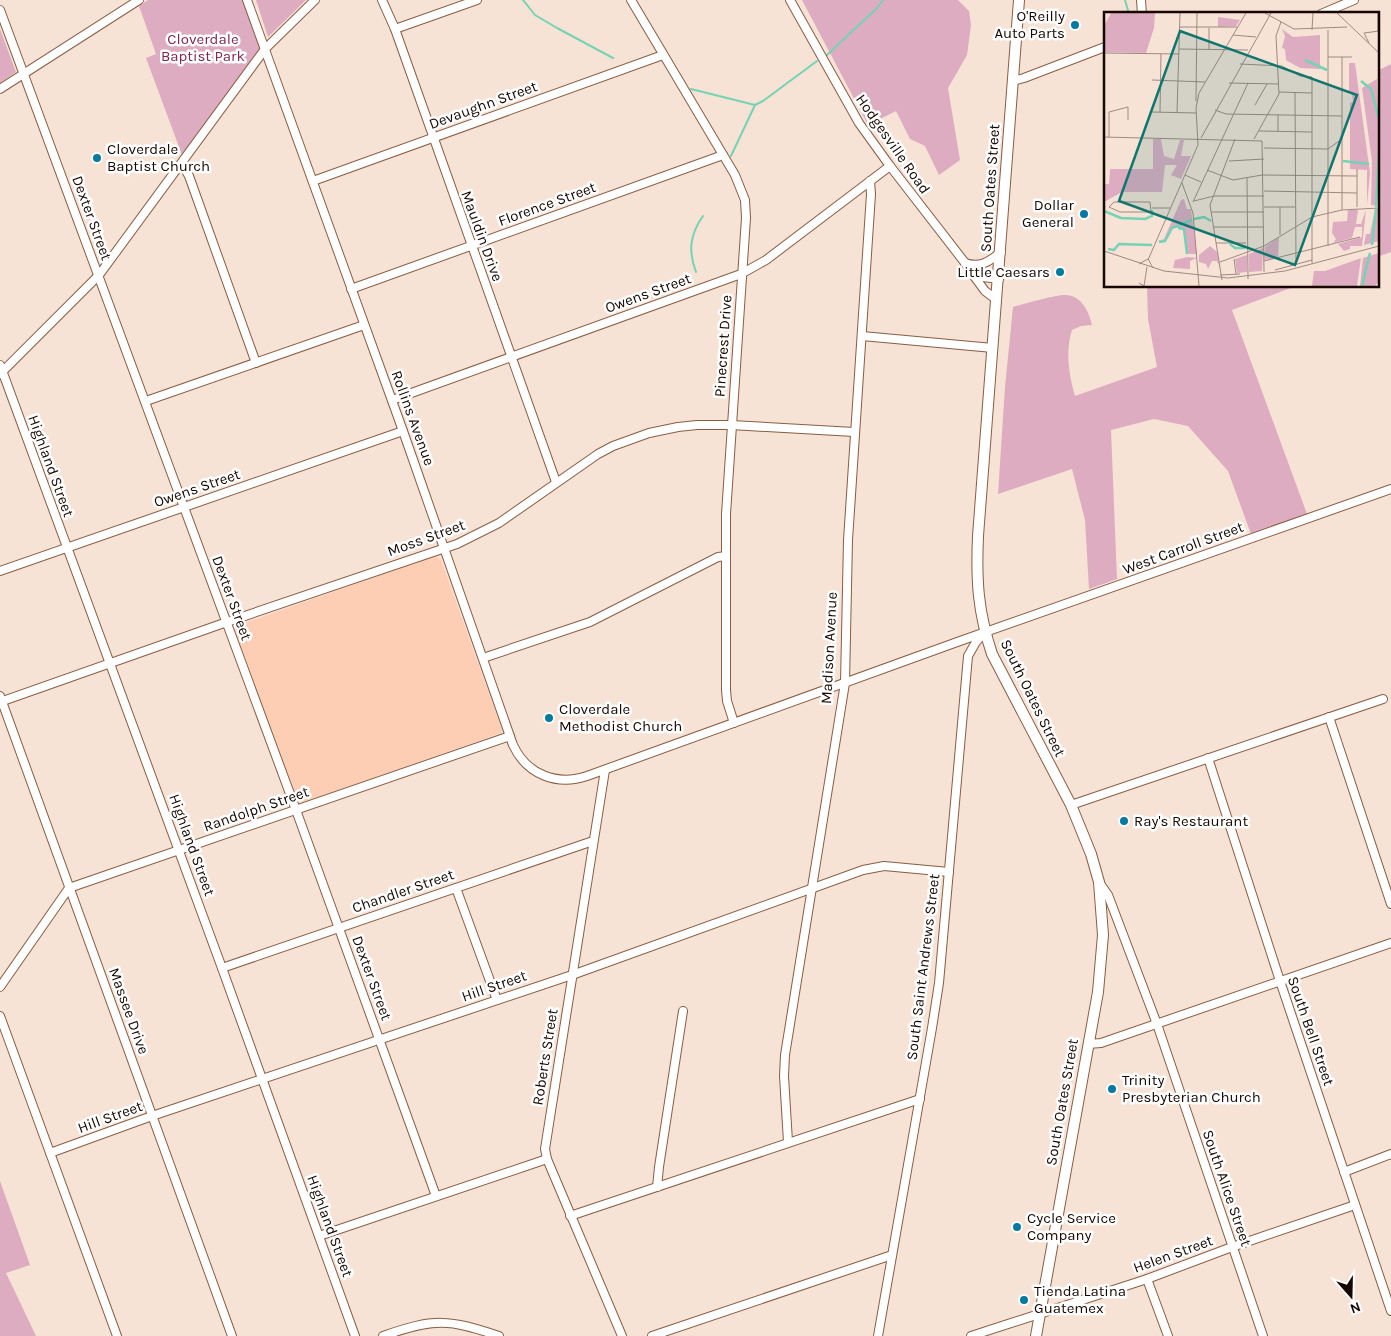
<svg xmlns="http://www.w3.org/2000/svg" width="1391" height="1336" viewBox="0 0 1391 1336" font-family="Karla,sans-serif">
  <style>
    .built { fill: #feceb4 }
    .green { fill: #ddacc1 }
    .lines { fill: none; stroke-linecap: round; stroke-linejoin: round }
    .stream { stroke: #76d2b4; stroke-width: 2 }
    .minor-casing { stroke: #8a5d42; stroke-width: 10 }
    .major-casing { stroke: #8a5d42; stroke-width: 12 }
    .minor { stroke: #fff; stroke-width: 8 }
    .major { stroke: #fff; stroke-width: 10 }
    .poi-dot { fill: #0479a2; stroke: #fff; stroke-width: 2 }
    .labels { text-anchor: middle; stroke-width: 5; stroke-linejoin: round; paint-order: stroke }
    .poi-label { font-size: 15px; fill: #170701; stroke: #fff; text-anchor: start }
    .park-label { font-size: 15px; fill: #7c2654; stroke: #fff }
    .street-label { font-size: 15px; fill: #170701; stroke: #fff }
    .inset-river { fill: none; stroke: #76d2b4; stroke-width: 2.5 }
    .inset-road { fill: none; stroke: #9d8a81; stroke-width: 1 }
    .view { fill: #0f766e; fill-opacity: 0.15; stroke: #0f766e; stroke-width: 2.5 }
    .inset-edge { fill: none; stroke: #170701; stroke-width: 2.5 }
  </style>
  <rect width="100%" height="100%" fill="#f7e2d6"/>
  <polygon class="built" points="435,556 441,560 502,730 501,733 304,802 300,802 297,799 235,631 236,626"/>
  <g class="green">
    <polygon points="148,0 243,0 259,46 259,50 182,155 146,58 156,54 139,6"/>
    <polygon points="256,0 306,0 268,37"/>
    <polygon points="802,0 958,0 969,11 971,25 967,55 948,88 960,160 939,175 925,146 910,139 896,111 868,125"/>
    <polygon points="0,29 16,72 0,83"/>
    <polygon points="1391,64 1391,252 1377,257 1377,71"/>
    <path d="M1147 286H1296L1232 310 1307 514 1251 534 1228 471 1188 426 1154 419 1111 430 1117 579 1089 589 1085 520 1072 469 998 494 1005 387 1013 307C1023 304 1058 294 1066 295 1082 296 1089 312 1092 325L1081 326 1072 330C1065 352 1069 375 1075 396L1157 367 1148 319Z"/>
    <polygon points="0,1181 30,1265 6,1273 36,1336 0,1336"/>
  </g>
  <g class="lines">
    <g class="stream">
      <polyline points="523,0 535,15 557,28 613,58"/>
      <polyline points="1125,0 1129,14"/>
      <polyline points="827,55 877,8 883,0"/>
      <polyline points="691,89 755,105 763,101 817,61"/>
      <polyline points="731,156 755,105"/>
      <path d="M696 272C688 251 690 234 703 216"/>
    </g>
    <g class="minor-casing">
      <g id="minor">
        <path d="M247 0 403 431 513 745C527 775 557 786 587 776L960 641 1391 489"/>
        <polyline points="382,0 395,29 556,482"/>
        <polyline points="631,0 735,175 745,200 746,218 726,514 726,690 727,701 734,723"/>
        <polyline points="790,0 859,123 890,166 969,268 983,277 999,279"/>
        <polyline points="1141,0 1142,14"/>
        <polyline points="0,10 296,810 436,1196"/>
        <polyline points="1321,14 1354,0"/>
        <polyline points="395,29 477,0"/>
        <polyline points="1013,81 1024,78 1105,47"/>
        <polyline points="0,89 139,0"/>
        <polyline points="180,166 185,169 189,176 256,363"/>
        <polyline points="313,181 663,55"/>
        <path d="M965 263C980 268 989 262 1001 252"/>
        <polyline points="971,272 985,291 997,300"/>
        <polyline points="351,289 723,155"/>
        <polyline points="862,336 993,348"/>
        <polyline points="0,365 222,968 355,1336"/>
        <polyline points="0,374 99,275 265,49 315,0"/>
        <polyline points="392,400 741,274 766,260 890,166"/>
        <polyline points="146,401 364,325"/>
        <polyline points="0,571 403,431"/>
        <polyline points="483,658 590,622 718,557 726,556"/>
        <polyline points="0,696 232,1336"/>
        <polyline points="0,702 227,622 457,544 499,523 598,454 613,446 649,433 678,427 697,425 731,425 854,432"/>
        <polyline points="1329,717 1391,904"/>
        <polyline points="1208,758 1280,981 1391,1311"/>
        <polyline points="605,770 545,1149 547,1159 622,1336"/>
        <polyline points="1071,805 1383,699"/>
        <polyline points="1099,882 1108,895 1157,1024 1263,1336"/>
        <polyline points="456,888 497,1000"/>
        <polyline points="222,968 593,841"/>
        <polyline points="0,987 69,888 510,736"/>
        <polyline points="0,1016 117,1336"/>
        <polyline points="1088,1044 1101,1043 1391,943"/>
        <polyline points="788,1142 784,1076 785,1055 845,683 848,540 871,194 870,181"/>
        <polyline points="50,1153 152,1116 572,975 863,870 884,866 949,872"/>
        <polyline points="1344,1172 1391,1154"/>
        <polyline points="657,1187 659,1167 683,1011"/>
        <polyline points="570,1216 920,1099"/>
        <polyline points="319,1236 547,1159"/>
        <polyline points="1147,1279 1168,1336"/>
        <path d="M383 1336C434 1318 449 1319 499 1336"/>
        <polyline points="652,1336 892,1255"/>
        <polyline points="878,1336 932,1028 939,983 968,656 976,642 983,634"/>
        <polyline points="971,1336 1147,1279 1232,1247 1355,1205"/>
      </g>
    </g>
    <g class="major-casing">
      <path id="major" d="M1019 0 978 536C976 581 978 612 992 654L1071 805 1091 854 1099 882 1103 935 1098 992 1036 1336"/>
    </g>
    <use href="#minor" class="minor"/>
    <use href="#major" class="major"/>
  </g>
  <g class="poi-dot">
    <circle cx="1075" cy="25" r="5"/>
    <circle cx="97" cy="158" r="5"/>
    <circle cx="1084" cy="214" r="5"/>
    <circle cx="1060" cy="272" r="5"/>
    <circle cx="549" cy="718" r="5"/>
    <circle cx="1124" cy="821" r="5"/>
    <circle cx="1112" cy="1089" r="5"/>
    <circle cx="1017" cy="1227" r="5"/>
    <circle cx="1024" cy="1300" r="5"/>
  </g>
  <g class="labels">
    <g class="poi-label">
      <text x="1065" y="21" text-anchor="end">O'Reilly<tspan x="1065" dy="17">Auto Parts</tspan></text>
      <text x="107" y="154">Cloverdale<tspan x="107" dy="17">Baptist Church</tspan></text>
      <text x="1074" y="210" text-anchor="end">Dollar<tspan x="1074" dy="17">General</tspan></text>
      <text x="1050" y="277" text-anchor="end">Little Caesars</text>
      <text x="559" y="714">Cloverdale<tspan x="559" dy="17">Methodist Church</tspan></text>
      <text x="1134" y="826">Ray's Restaurant</text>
      <text x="1122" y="1085">Trinity<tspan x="1122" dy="17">Presbyterian Church</tspan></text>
      <text x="1027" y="1223">Cycle Service<tspan x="1027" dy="17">Company</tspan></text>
      <text x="1034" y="1296">Tienda Latina<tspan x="1034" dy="17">Guatemex</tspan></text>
    </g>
    <g class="park-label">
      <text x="203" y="44">Cloverdale<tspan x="203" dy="17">Baptist Park</tspan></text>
    </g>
    <g class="street-label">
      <text transform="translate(483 105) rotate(-20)" y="5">Devaughn Street</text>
      <text transform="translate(893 144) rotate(55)" y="5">Hodgesville Road</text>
      <text transform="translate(990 188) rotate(-86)" y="5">South Oates Street</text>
      <text transform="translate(547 204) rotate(-20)" y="5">Florence Street</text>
      <text transform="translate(92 218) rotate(70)" y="5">Dexter Street</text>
      <text transform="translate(482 236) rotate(70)" y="5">Mauldin Drive</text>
      <text transform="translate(648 293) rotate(-20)" y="5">Owens Street</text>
      <text transform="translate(723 346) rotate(-86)" y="5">Pinecrest Drive</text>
      <text transform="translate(413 418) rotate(70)" y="5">Rollins Avenue</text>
      <text transform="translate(51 466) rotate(70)" y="5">Highland Street</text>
      <text transform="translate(197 488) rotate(-19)" y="5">Owens Street</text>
      <text transform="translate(426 538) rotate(-20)" y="5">Moss Street</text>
      <text transform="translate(1183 548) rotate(-20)" y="5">West Carroll Street</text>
      <text transform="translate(232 598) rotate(70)" y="5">Dexter Street</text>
      <text transform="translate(829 648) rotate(-87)" y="5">Madison Avenue</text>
      <text transform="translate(1033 698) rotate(64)" y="5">South Oates Street</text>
      <text transform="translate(256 809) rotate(-19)" y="5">Randolph Street</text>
      <text transform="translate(192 845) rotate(70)" y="5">Highland Street</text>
      <text transform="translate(403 891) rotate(-19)" y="5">Chandler Street</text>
      <text transform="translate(923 967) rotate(-83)" y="5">South Saint Andrews Street</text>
      <text transform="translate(372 978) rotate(70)" y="5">Dexter Street</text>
      <text transform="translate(494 986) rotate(-19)" y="5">Hill Street</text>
      <text transform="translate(129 1011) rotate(70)" y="5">Massee Drive</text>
      <text transform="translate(1311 1031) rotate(71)" y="5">South Bell Street</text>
      <text transform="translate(545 1057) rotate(-81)" y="5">Roberts Street</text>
      <text transform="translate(1062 1102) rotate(-80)" y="5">South Oates Street</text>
      <text transform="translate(110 1117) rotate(-20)" y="5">Hill Street</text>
      <text transform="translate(1227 1188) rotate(71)" y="5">South Alice Street</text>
      <text transform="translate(330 1226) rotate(70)" y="5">Highland Street</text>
      <text transform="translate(1173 1254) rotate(-20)" y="5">Helen Street</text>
    </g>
  </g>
  <g transform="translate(1104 12)">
    <rect width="275" height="275" fill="#f7e2d6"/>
    <path d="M7 1H51L50 16 42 41 0 40V14ZM114 5 136 8 132 14 114 15ZM178 17 189 25 216 23V57L196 56 182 48 181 37 178 36 181 24ZM245 51H251L266 161 263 193V158L246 157V91L249 90 248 81 245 80ZM273 67 275 145 273 194 267 193 268 149 258 76ZM49 127H57L60 144 70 147 76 128H80L77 144H87L77 167 67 163 73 153H61L58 180H18L0 190V172H5L6 157H49ZM80 187 83 197H87L93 242H83L79 216H68L60 229H54L60 227 77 188ZM271 197H274L275 229 260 233 262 222H266ZM244 198H254L252 212H257L262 198 258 234H246V237L240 239 234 232 258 225V215H251L248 226 229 231 232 227 228 221 229 210 243 209ZM175 225 174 246 160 248 161 235ZM106 234 113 240 116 255 113 249H108L104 257 102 252 95 250V243ZM159 236 158 259 145 260V242ZM275 241V269L271 274H256L259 246ZM143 243V260L133 261 131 247ZM83 245 93 246 86 249V257L69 256 71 248ZM257 246 253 274H208L210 259H221Z" fill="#ddacc1"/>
    <path class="inset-river" d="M201 48 223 58M257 69 267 77 275 107M239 149 265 152M272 195 275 140M0 199 17 206 41 207 48 204V198M90 207 100 205 107 209M74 216 80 217 83 242M55 230 61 229 68 216 88 208M126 232 131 236H141M268 233 272 197M4 237 10 238 15 232 48 233M258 274 266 241"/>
    <path class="inset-road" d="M161 1 190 17 243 15M233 1 275 41M274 1V19M75 15H133M105 16V37M208 18 209 1M129 23 152 25M265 31 260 21 275 19M75 37 144 38M0 41 75 42M224 45H248M238 45V198M136 52 178 54 196 64 208 65V251M48 68 101 70M125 71 175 72M175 80 208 81M191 81 192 253M92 89 93 1M151 93 163 72M111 98 122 102 238 104M48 100 92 101M56 100 57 42M73 101 76 1M174 103V119M155 119 208 120M0 125 158 129 160 260M5 125V100L24 95V108M97 126 167 1M150 127 175 82 172 24 177 10M160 136 224 137 238 127M125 149 160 147M253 157V195M103 158 129 168 158 163 253 164M81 163 97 170M143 166 144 267M78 171 89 201 95 274M160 179 253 181M90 189 110 184H160M10 190H46L47 200H16L5 195ZM89 190 144 71M160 195H191M176 195V223M48 196H66M107 200H160M110 215H160M112 231H142M224 234V18M0 239 60 259 124 266 181 259 275 234M130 247 132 262M44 248 94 133 92 96 95 81 142 1M160 249 256 225M116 250 160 234 208 205 238 198 275 196M35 252 44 247 49 256M171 258 208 248M116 263 136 262M118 268 106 193 131 127M35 271 40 274 43 255"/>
    <path class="view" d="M76 19 253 83 191 253 15 189Z"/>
    <rect width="275" height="275" class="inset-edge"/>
  </g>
  <g transform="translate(1351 1296) rotate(160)" stroke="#ffffff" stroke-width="4" paint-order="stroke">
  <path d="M0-4L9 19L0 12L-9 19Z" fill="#170701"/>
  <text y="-8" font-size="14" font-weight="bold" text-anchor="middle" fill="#170701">N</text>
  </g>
</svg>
